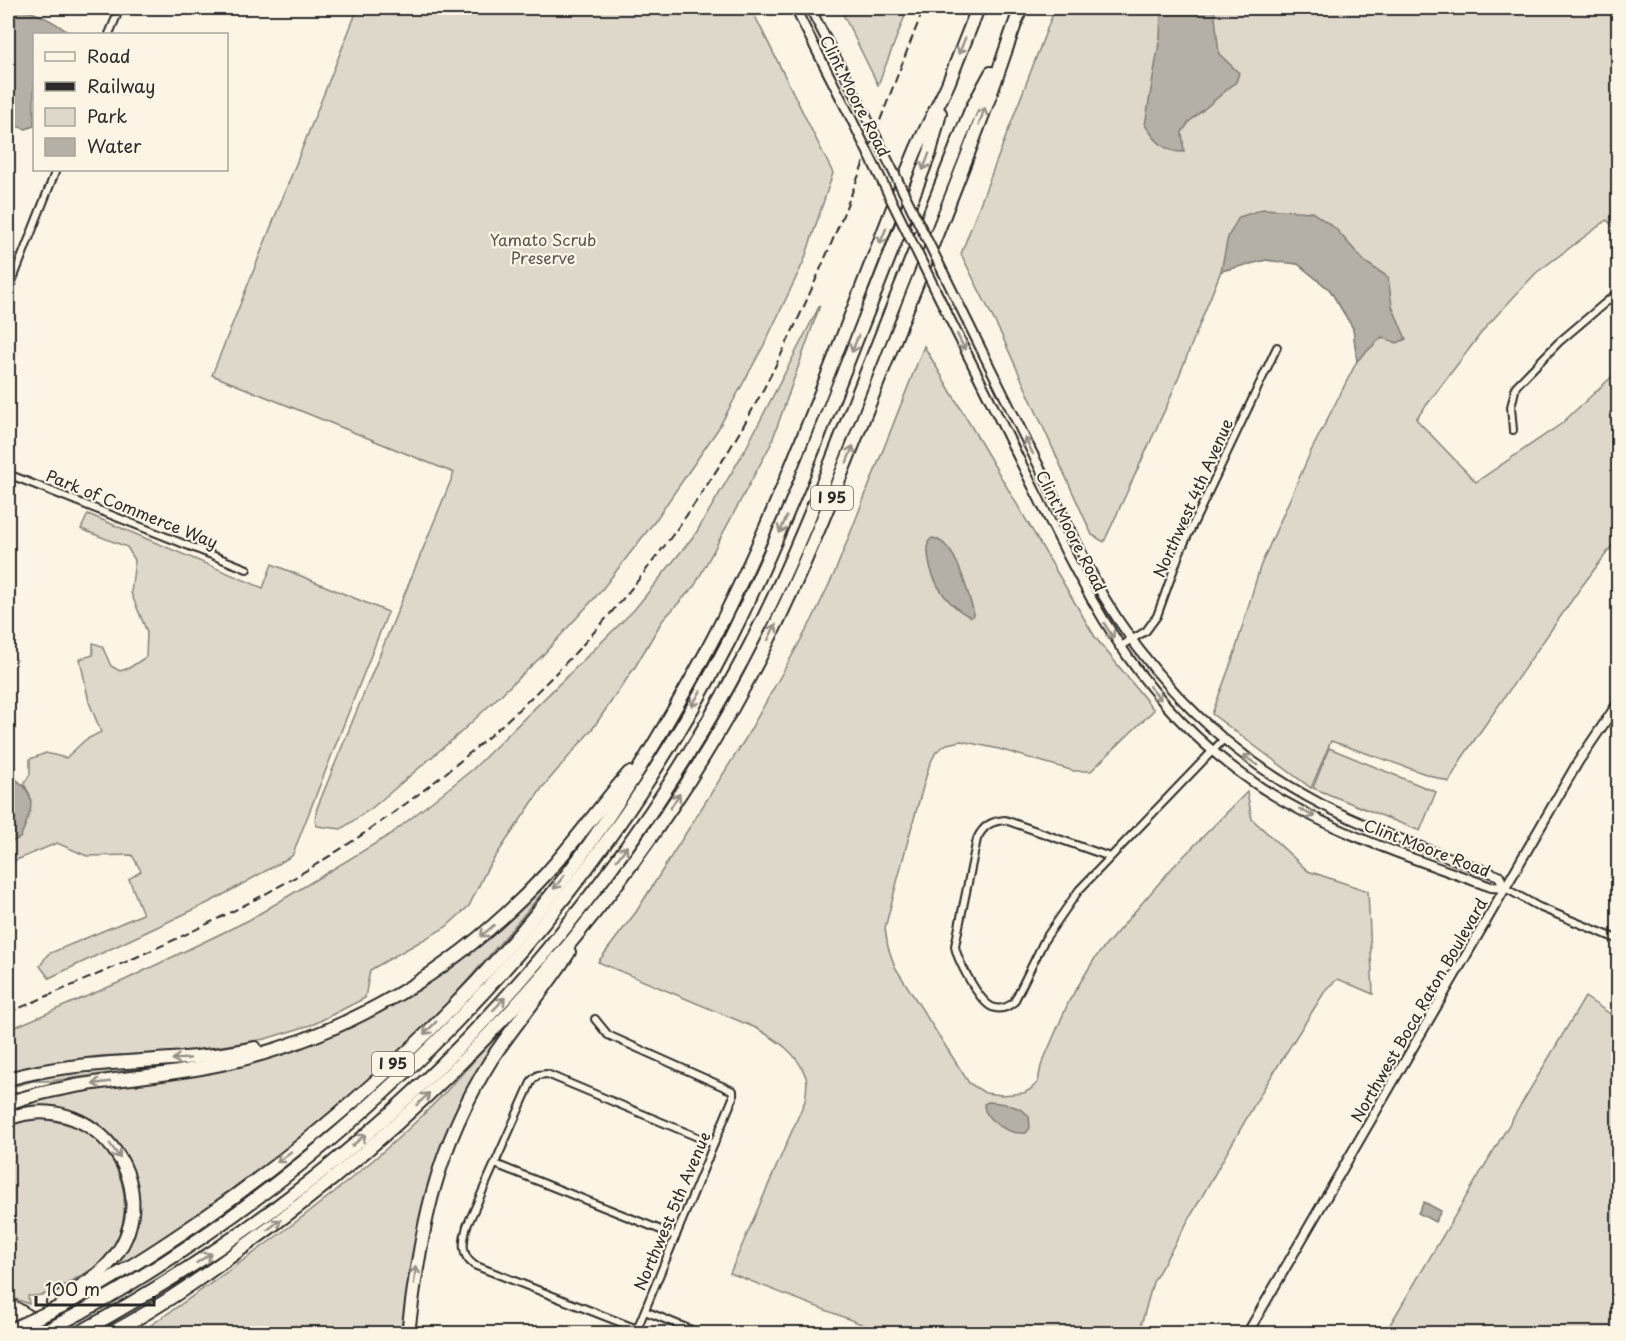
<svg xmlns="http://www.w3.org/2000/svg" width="1626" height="1341" viewBox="0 0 1626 1341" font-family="'Playpen Sans',sans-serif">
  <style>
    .green { fill: #ded8ca; stroke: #84827a; stroke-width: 1.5 }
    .water { fill: #b4b0a5; stroke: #7d7b74; stroke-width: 1.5 }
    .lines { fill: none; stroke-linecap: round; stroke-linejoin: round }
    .minor-casing { stroke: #2b2b2b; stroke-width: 10 }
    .tertiary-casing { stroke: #2b2b2b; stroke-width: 12 }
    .primary-casing { stroke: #2b2b2b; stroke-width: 14 }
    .motorway-casing { stroke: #2b2b2b; stroke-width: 16 }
    .minor { stroke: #fcf5e5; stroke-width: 6 }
    .tertiary { stroke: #fcf5e5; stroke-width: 8 }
    .primary { stroke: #fcf5e5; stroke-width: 9 }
    .motorway { stroke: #fcf5e5; stroke-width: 12 }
    .rail { stroke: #2b2b2b; stroke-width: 2; stroke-dasharray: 9 4.5; stroke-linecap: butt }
    .tertiary-bridge-casing { stroke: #2b2b2b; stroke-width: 12; stroke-linecap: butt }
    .motorway-bridge-casing { stroke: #2b2b2b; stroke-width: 16; stroke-linecap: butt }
    .tertiary-bridge { stroke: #fcf5e5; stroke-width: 8 }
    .motorway-bridge { stroke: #fcf5e5; stroke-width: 12 }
    .oneway { stroke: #949088 }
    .labels { text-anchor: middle; stroke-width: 4.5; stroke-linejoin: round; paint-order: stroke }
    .shield { fill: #fcf5e5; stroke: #6a6863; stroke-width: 1.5 }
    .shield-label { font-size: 15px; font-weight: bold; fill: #2b2b2b }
    .street-label { font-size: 16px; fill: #2b2b2b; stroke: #fcf5e5 }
    .park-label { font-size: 16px; fill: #585653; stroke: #fcf5e5 }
  </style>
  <rect width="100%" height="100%" fill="#fcf5e5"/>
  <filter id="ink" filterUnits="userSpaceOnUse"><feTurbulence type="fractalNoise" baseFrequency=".0167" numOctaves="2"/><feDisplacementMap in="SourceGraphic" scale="12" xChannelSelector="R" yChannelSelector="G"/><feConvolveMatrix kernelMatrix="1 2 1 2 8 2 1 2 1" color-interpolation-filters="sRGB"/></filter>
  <g filter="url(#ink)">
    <g class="green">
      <polygon points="358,8 751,8 833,173 804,261 764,345 718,429 655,521 600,592 542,656 459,734 372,808 341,829 317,826 315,820 317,808 454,473 212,375"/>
      <polygon points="840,8 908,8 878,85"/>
      <polygon points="1055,8 1618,8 1618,232 1607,220 1536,273 1485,328 1416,419 1476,482 1561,424 1618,371 1618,538 1579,590 1462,758 1449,782 1331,741 1311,788 1212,714 1234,655 1260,567 1311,451 1357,361 1353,328 1330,290 1298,264 1266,260 1221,271 1169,401 1104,542 1092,535 1002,336 961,254"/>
      <polygon points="820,305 771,444 695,585 662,621 635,667 593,728 542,788 487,869 469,906 446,927 370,970 365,998 314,1024 265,1039 186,1052 100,1056 27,1067 8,1073 8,1030 125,980 249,920 391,834 473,769 634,610 696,533 745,450"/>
      <path d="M924 346 1095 637 1154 710 1091 771H1074L999 749 961 741 947 744 936 752 929 766 908 840 885 928 888 947 895 967 969 1083 985 1093 1002 1095 1024 1093 1031 1089 1038 1082 1041 1066 1069 1001 1095 958 1172 868 1247 792 1252 819 1308 871 1368 891 1373 994 1338 979 1327 988 1264 1088 1153 1282 1139 1333 887 1334 730 1273 805 1101C806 1094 808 1084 806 1077 798 1053 777 1040 756 1028L598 962 636 912 744 741 812 620 835 572Z"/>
      <polygon points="88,514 263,588 272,564 388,612 292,856 212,901 49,978 40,966 48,954 143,914 129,879 141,871 132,855 87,856 57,843 14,861 8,855 8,843 20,837 30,795 24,784 30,774 30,759 46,753 66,758 85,740 101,732 89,702 80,659 93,655 93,643 102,646 111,666 120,671 129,668 146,657 147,632 131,593 135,560 127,547 81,529"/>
      <polygon points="1329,748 1436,792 1420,831 1313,788"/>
      <path d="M538 890 542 893C508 934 474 975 437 1014 397 1056 353 1093 309 1130 247 1181 184 1228 117 1269L113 1265C127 1247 126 1240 129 1218 130 1207 135 1193 134 1181 133 1171 127 1160 122 1152 99 1116 48 1095 8 1112V1109C62 1090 121 1088 178 1078 321 1054 438 996 538 890Z"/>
      <polygon points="1585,997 1615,1017 1618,1012 1618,1328 1615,1333 1385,1333"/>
      <path d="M502 1029 506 1032 438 1164 405 1333 142 1334 141 1332C232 1269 324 1206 406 1131 440 1100 471 1064 502 1029Z"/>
      <polygon points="168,1065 51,1081 33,1081 8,1088 8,1085 76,1070"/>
      <path d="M41 1118C58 1122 75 1125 89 1135 127 1161 136 1218 108 1255 99 1266 87 1272 75 1279 56 1290 50 1296 28 1296L29 1304 8 1296V1124Z"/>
    </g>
    <g class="water">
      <path d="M8 8C29 8 53 20 69 33L34 34V126L26 129 8 124Z"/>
      <path d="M1161 8H1214L1219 54 1239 73 1236 82 1190 121 1182 132 1184 152C1165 153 1155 140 1145 125L1160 37Z"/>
      <polygon points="1263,209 1312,212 1335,228 1365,262 1388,277 1392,306 1406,339 1397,343 1382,337 1357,361 1353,328 1330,290 1298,264 1266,260 1221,271 1228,237 1239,217"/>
      <path d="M932 538C956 541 967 590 973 610V616L970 617C942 602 926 574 928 542Z"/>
      <path d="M8 774C40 793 33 807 20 838L8 843Z"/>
      <path d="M988 1102C1004 1103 1018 1105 1029 1116L1030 1128 1026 1133C1010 1135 984 1121 984 1104Z"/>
      <polygon points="1424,1202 1441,1211 1435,1222 1418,1213"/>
    </g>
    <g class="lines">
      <g class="minor-casing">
        <g id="minor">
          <polyline points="109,34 120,8"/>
          <polyline points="8,292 56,170"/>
          <polyline points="1513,430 1511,407 1516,386 1559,342 1618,292"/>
          <polyline points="8,474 247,569"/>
          <polyline points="1119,647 1146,631 1157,616 1180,552 1277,347"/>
          <path d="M1110 857 1005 820C991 821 983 826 977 839L955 946C957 960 979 1001 992 1007 1001 1011 1008 1007 1014 1002L1045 939 1079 890 1223 740"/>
          <polyline points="1505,888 1539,907 1617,939"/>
          <polyline points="595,1019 608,1035 733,1091 733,1098 635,1334"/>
          <polyline points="495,1164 676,1236"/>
          <polyline points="645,1311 701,1334"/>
          <path d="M637 1329 474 1265C460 1255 463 1241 467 1226L532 1080 538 1075 547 1074 714 1144"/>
        </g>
      </g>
      <g class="tertiary-casing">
        <g id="tertiary">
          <polyline points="795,8 852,120"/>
          <polyline points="810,8 859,102"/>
          <path d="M943 272 1102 594C1155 684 1228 755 1321 804 1377 833 1439 853 1499 876L1505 888"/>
          <path d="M935 289C968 355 1000 420 1032 485 1093 607 1143 710 1262 788 1332 833 1413 858 1491 887L1505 888"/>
          <polyline points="1247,1334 1578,762 1618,703"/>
        </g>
      </g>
      <g class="primary-casing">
        <polyline id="primary" points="8,1316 28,1324"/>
      </g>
      <g class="motorway-casing">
        <g id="motorway">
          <path d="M8 1079C89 1056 173 1066 255 1048"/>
          <path d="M8 1103C78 1078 154 1080 226 1063 350 1035 459 968 545 875 575 842 600 806 629 773"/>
          <path d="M8 1119C91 1086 168 1183 115 1256 99 1278 76 1289 53 1302"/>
          <polyline points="8,1304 58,1334"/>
          <path d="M62 1306C110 1281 156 1251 201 1220 358 1111 512 965 616 805 645 761 671 716 696 671 762 551 809 422 859 295 878 247 896 198 916 150 926 128 938 106 948 84 958 59 968 33 978 8"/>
          <path d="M80 1313C355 1159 587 919 730 639 770 559 803 477 835 394 867 313 899 233 930 152L940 113"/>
          <path d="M77 1334C146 1296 212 1255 275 1208 469 1064 629 872 743 659 788 574 823 484 858 394 896 299 933 205 971 110L991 73"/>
          <path d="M109 1334C165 1305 218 1266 268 1229 474 1076 649 876 765 647 811 555 847 459 885 364 917 282 951 200 982 117 996 81 1007 44 1021 8"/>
          <path d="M408 1334C420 1231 435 1149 491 1060 515 1023 545 990 569 952"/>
        </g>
      </g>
      <use href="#minor" class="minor"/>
      <use href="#tertiary" class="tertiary"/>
      <use href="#primary" class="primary"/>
      <use href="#motorway" class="motorway"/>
      <path class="rail" d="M8 1013C105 971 205 930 297 876 493 760 658 590 764 388 828 267 873 135 924 8"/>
      <g class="tertiary-bridge-casing">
        <g id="tertiary-bridge">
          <polyline points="859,102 943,272"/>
          <polyline points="852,120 935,289"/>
        </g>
      </g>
      <g class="motorway-bridge-casing">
        <g id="motorway-bridge">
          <polyline points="8,1331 62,1306"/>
          <polyline points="40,1334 80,1313"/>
        </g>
      </g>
      <use href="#tertiary-bridge" class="tertiary-bridge"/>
      <use href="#motorway-bridge" class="motorway-bridge"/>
    </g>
    <defs><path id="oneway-shaft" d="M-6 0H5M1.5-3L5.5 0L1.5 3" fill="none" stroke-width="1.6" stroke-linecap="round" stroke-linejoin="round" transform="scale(1.5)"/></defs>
    <g class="oneway">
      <use href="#oneway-shaft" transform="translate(962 46) rotate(112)"/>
      <use href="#oneway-shaft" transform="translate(982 116) rotate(-70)"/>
      <use href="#oneway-shaft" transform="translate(926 162) rotate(111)"/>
      <use href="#oneway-shaft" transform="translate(883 236) rotate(112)"/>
      <use href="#oneway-shaft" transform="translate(961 342) rotate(64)"/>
      <use href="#oneway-shaft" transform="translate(855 344) rotate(111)"/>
      <use href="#oneway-shaft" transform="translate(1029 446) rotate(-116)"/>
      <use href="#oneway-shaft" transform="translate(850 454) rotate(-69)"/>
      <use href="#oneway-shaft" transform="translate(783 525) rotate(113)"/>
      <use href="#oneway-shaft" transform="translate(1109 631) rotate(58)"/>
      <use href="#oneway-shaft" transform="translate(772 632) rotate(-64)"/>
      <use href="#oneway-shaft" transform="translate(1155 693) rotate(49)"/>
      <use href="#oneway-shaft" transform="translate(696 699) rotate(120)"/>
      <use href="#oneway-shaft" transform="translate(1250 760) rotate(-144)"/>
      <use href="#oneway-shaft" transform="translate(675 801) rotate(-57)"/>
      <use href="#oneway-shaft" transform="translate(1307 813) rotate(28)"/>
      <use href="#oneway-shaft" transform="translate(622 853) rotate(-54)"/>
      <use href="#oneway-shaft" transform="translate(559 882) rotate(128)"/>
      <use href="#oneway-shaft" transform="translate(487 931) rotate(139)"/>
      <use href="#oneway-shaft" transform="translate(499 1004) rotate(-47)"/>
      <use href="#oneway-shaft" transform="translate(430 1028) rotate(135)"/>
      <use href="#oneway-shaft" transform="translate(181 1059) rotate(177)"/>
      <use href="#oneway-shaft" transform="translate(101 1083) rotate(172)"/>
      <use href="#oneway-shaft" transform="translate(423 1099) rotate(-44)"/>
      <use href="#oneway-shaft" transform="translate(359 1140) rotate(-40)"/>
      <use href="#oneway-shaft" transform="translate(115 1151) rotate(55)"/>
      <use href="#oneway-shaft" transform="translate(284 1157) rotate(142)"/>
      <use href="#oneway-shaft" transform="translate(274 1225) rotate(-37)"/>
      <use href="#oneway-shaft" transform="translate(204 1258) rotate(-33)"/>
      <use href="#oneway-shaft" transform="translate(415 1275) rotate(-83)"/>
    </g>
  </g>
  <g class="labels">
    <g class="shield">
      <rect x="811" y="486" width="42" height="24" rx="4.5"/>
      <rect x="372" y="1052" width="42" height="24" rx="4.5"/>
    </g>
    <g class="shield-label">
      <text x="832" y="503">I 95</text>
      <text x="393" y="1069">I 95</text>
    </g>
    <g class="street-label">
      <text transform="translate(855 96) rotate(63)" y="6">Clint Moore Road</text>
      <text transform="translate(1193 498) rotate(-66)" y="6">Northwest 4th Avenue</text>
      <text transform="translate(132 509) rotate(22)" y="6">Park of Commerce Way</text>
      <text transform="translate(1071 531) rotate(63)" y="6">Clint Moore Road</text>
      <text transform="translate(1427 848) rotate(21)" y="6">Clint Moore Road</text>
      <text transform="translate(1419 1010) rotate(-60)" y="6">Northwest Boca Raton Boulevard</text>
      <text transform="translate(672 1211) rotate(-67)" y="6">Northwest 5th Avenue</text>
    </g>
    <g class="park-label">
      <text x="543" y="246">Yamato Scrub<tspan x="543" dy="18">Preserve</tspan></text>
    </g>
  </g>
  <rect width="1626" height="1341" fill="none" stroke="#fcf5e5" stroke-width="30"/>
  <rect x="15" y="15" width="1596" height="1311" fill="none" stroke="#2b2b2b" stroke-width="2" filter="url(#ink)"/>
  <rect x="33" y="33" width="195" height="138" fill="#fcf5e5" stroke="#a8a49b" stroke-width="1.5"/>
  <rect x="45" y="52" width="30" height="9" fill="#fcf5e5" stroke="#a8a49b" stroke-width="1.5"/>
  <text x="87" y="63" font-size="18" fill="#2b2b2b">Road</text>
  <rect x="45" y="82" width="30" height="9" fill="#2b2b2b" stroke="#a8a49b" stroke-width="1.5"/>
  <text x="87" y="93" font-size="18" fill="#2b2b2b">Railway</text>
  <rect x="45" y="108" width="30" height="18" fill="#ded8ca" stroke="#a8a49b" stroke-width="1.5"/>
  <text x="87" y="123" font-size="18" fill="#2b2b2b">Park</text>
  <rect x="45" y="138" width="30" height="18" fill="#b4b0a5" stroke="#a8a49b" stroke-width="1.5"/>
  <text x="87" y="153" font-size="18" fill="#2b2b2b">Water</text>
  <path d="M36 1296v9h118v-9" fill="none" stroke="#2b2b2b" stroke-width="3"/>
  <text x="45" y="1296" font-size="18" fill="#2b2b2b" stroke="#fcf5e5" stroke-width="4.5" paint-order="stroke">100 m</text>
</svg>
